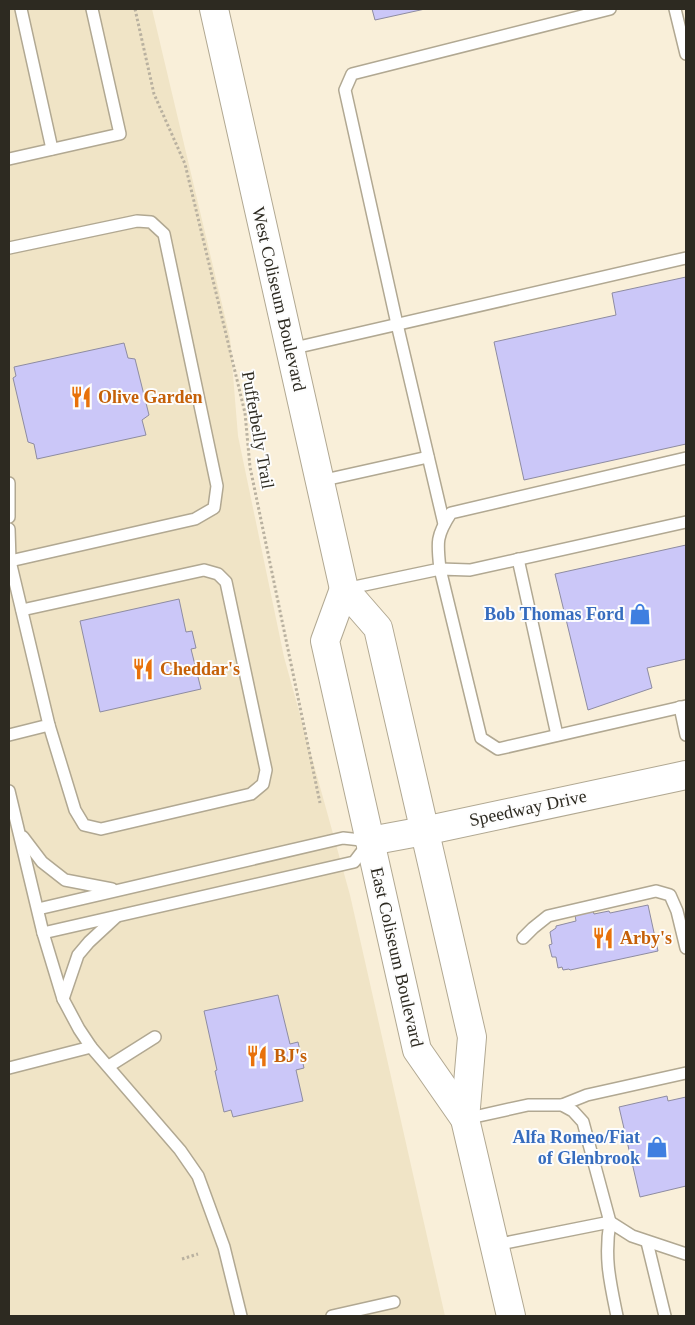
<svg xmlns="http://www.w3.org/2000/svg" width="695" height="1325" viewBox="0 0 695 1325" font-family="Georgia,serif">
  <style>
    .built { fill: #f0e4c6 }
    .building { fill: #cbc7f8; stroke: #8e8ca1 }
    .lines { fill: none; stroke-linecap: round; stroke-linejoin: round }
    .lane-casing { stroke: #b1a892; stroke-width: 14 }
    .secondary-casing { stroke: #b1a892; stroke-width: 30 }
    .highway-casing { stroke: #b1a892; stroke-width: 30 }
    .path { stroke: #b9b1a0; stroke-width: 3; stroke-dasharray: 2.5 2.5; stroke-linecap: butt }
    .lane { stroke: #fff; stroke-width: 11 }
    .secondary { stroke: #fff; stroke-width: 28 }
    .highway { stroke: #fff; stroke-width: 28 }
    .labels { text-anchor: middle; stroke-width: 4; stroke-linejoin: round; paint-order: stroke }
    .street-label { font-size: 18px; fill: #2d2a21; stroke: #fdfdfd }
    .food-label { font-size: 18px; font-weight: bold; fill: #c56008; stroke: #fdfdfd; text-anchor: start }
    .shop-label { font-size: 18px; font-weight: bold; fill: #366cbe; stroke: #fdfdfd; text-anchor: end }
  </style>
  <rect width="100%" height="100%" fill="#f9efd9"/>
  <polygon class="built" points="9,9 152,9 230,338 238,436 284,657 350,895 445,1316 9,1316"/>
  <g class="building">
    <polygon points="372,9 425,9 375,20"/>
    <polygon points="686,277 686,444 524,480 494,342 616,315 612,293"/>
    <polygon points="124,343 128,358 135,359 149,415 142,420 146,435 37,459 34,444 28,442 13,378 16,376 14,367"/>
    <polygon points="686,545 686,659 647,668 652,688 588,710 555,574"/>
    <polygon points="179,599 186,632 192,631 196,648 191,649 201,689 100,712 80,621"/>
    <polygon points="648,905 658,951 570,970 569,969 563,970 562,967 558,968 556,957 552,957 549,945 552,944 550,932 556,928 556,926 576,921 575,915 593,911 594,914 609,911 610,913"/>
    <polygon points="278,995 290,1044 298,1042 304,1068 296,1070 303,1101 233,1117 231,1110 224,1112 215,1071 217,1070 204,1011"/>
    <polygon points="667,1096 668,1101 686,1097 686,1186 640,1197 619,1107"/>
  </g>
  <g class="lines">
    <g class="lane-casing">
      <g id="lane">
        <polyline points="21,9 52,149"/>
        <polyline points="675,9 686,54"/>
        <polyline points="9,159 120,134 92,9"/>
        <polyline points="9,248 137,221 151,222 164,234 217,486 214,508 195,519 10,561"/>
        <polyline points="290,349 686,258"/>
        <polyline points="320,481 428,457"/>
        <polyline points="9,483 9,517"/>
        <polyline points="686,522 470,570 440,569 481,738 498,749 686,706"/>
        <polyline points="444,524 397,324 345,90 352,74 610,9"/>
        <polyline points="9,529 10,561 49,725 9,735"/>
        <polyline points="518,559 557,735"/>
        <path d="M345 589 440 569C437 542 436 536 451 513L686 458"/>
        <polyline points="22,610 204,570 218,574 226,582 266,770 263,784 251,794 101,829 84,825 75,810 49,725"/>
        <polyline points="680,707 686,735"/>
        <polyline points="9,791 43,933 63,999 79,1029 91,1047 180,1150 198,1176 224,1247 241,1316"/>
        <polyline points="23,837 42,862 65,880 112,889"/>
        <polyline points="38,909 343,838 370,841 354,862 43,933"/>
        <polyline points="523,938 533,928 548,916 656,891 670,895 677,911 686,948"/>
        <polyline points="63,999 78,955 89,942 116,917"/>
        <polyline points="109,1066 155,1037"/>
        <polyline points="9,1068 91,1047"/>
        <polyline points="562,1105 587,1095 686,1073"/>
        <polyline points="465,1119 528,1105 562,1105 573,1111 583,1122 610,1222 495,1245"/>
        <polyline points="647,1242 665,1316"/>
        <polyline points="332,1316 394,1302"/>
        <path d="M617 1316C610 1282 604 1258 610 1222L632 1236 686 1254"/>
      </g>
    </g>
    <g class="secondary-casing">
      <polyline id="secondary" points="370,841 424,831 686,775"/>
    </g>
    <g class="highway-casing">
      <g id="highway">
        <polyline points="214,9 344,589 378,628 472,1037 465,1119 511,1316"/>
        <polyline points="344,589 325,641 417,1050 465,1119"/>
      </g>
    </g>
    <g class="path">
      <polyline points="135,9 154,94 185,164 245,413 250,467 320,803"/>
      <polyline points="182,1259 198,1254"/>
    </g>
    <use href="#lane" class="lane"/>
    <use href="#secondary" class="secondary"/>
    <use href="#highway" class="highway"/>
  </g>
  <defs>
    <g id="restaurant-bare" transform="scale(1.725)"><path d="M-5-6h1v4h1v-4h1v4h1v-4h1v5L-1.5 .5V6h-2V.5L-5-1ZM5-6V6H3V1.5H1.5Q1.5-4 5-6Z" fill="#e8710a" stroke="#fdfdfd" stroke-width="2.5" paint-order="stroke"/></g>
    <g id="shop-bare" transform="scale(1.725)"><path d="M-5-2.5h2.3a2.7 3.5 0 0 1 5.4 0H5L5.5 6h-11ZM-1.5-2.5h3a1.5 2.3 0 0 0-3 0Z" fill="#3f7fe0" stroke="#fdfdfd" stroke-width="2.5" paint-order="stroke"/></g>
  </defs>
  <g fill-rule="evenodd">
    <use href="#restaurant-bare" x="81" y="397"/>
    <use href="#shop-bare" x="640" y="614"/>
    <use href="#restaurant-bare" x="143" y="669"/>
    <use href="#restaurant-bare" x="603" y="938"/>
    <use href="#restaurant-bare" x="257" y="1056"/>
    <use href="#shop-bare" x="657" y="1147"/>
  </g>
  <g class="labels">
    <g class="street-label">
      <text transform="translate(279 299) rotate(77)" y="6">West Coliseum Boulevard</text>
      <text transform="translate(258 430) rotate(80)" y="6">Pufferbelly Trail</text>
      <text transform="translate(528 808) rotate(-12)" y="6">Speedway Drive</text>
      <text transform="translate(397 957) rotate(77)" y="6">East Coliseum Boulevard</text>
    </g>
    <g class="food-label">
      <text x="98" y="403">Olive Garden</text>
      <text x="160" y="675">Cheddar's</text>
      <text x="620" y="944">Arby's</text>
      <text x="274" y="1062">BJ's</text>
    </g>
    <g class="shop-label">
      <text x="624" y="620">Bob Thomas Ford</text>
      <text x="640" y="1143">Alfa Romeo/Fiat<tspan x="640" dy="21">of Glenbrook</tspan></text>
    </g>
  </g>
  <rect width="695" height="1325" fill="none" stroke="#2d2a21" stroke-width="20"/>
</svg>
